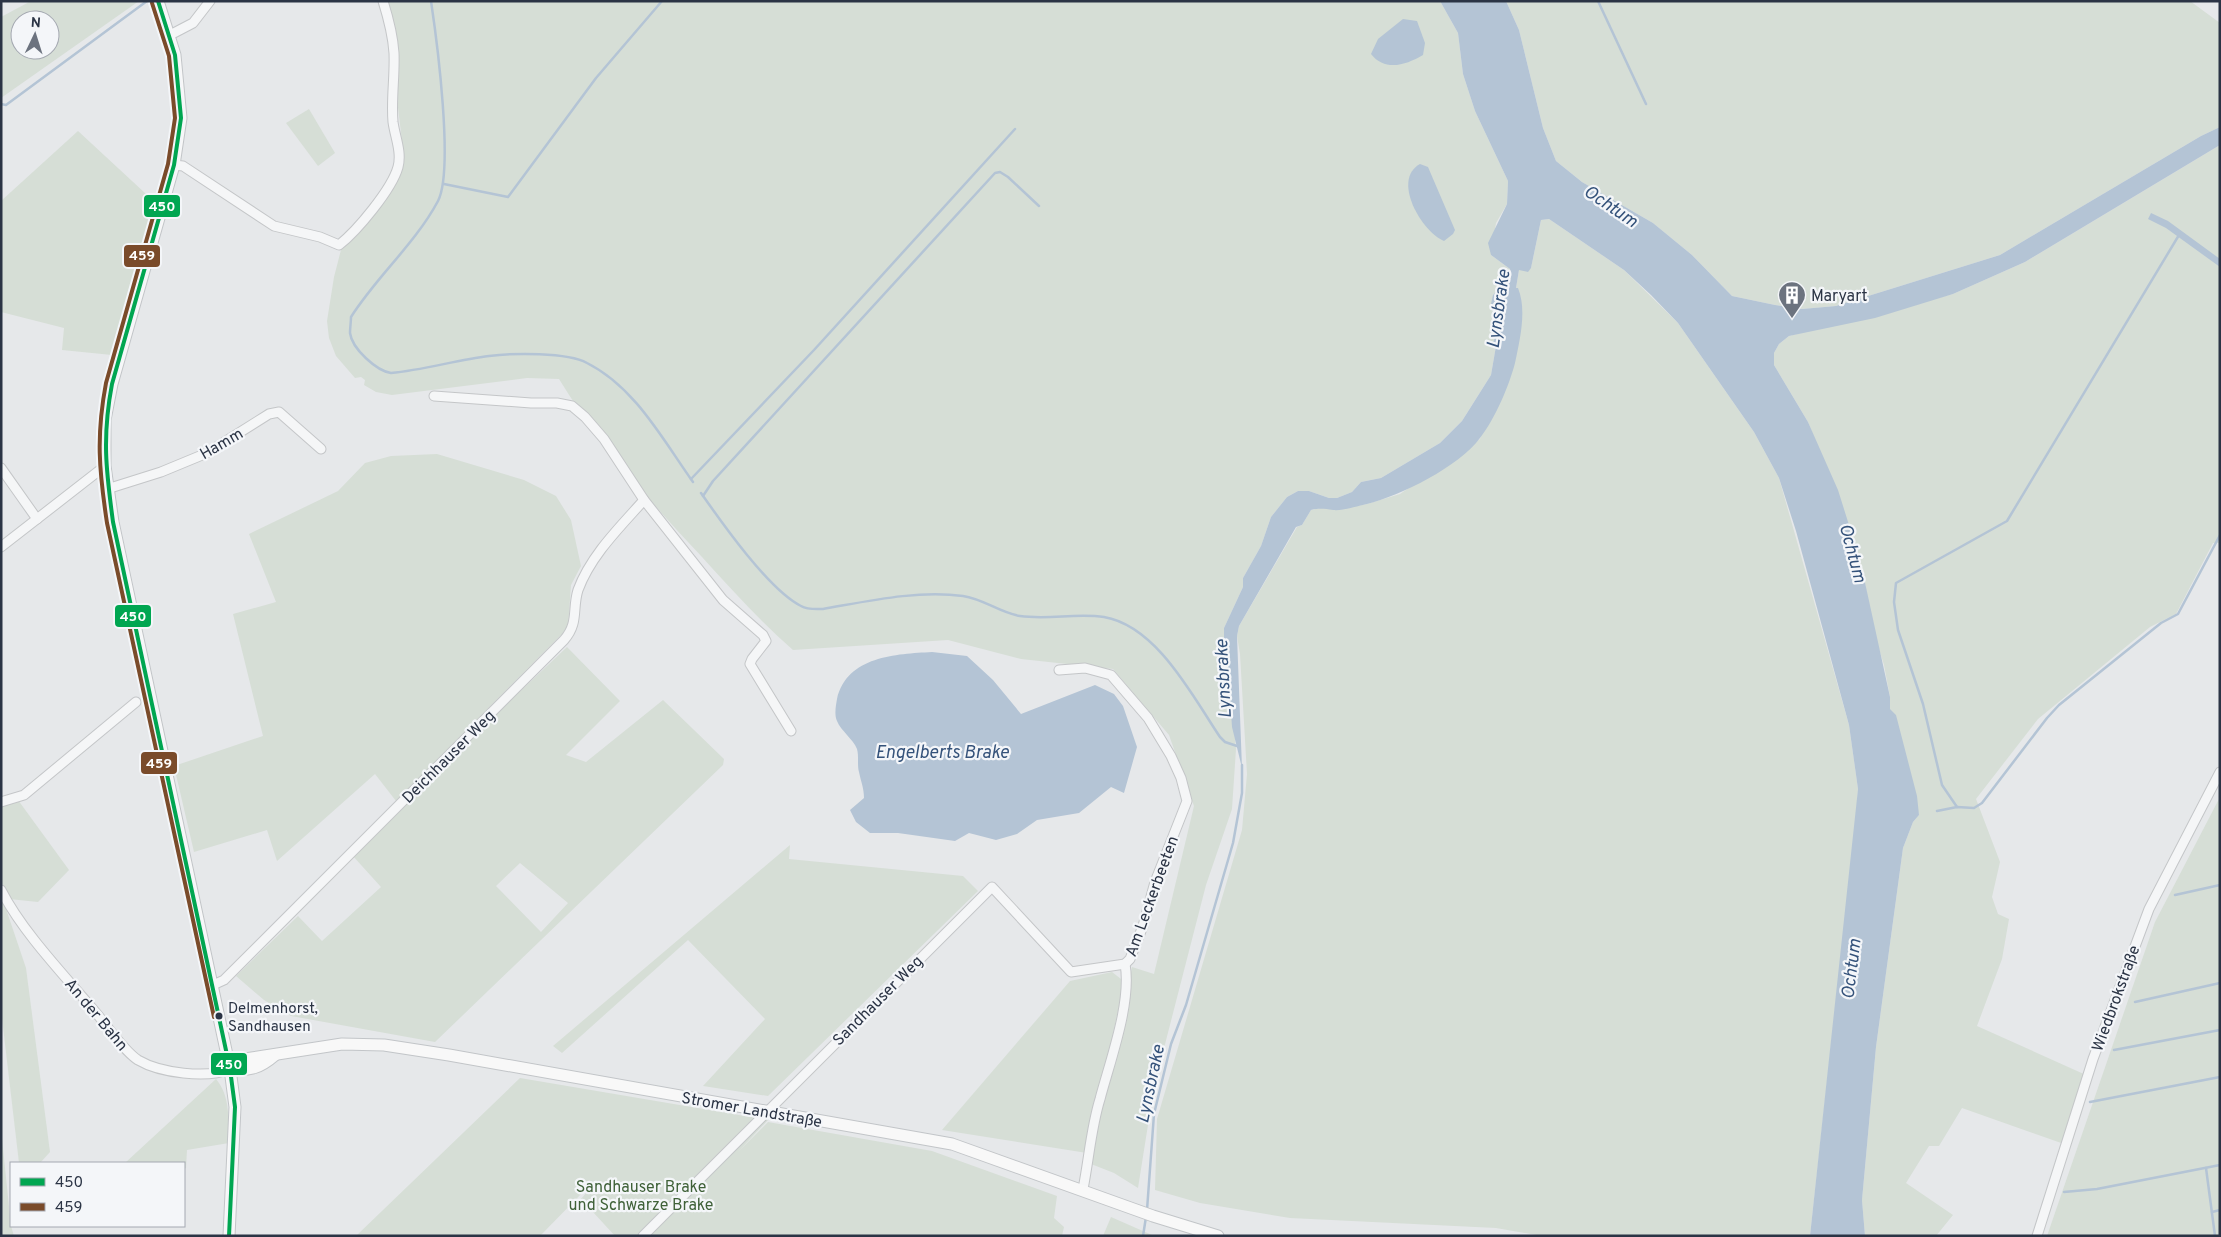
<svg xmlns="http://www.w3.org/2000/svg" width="2221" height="1237" viewBox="0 0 2221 1237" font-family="Overpass,sans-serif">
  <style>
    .green { fill: #d6ded6; fill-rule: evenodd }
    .water { fill: #b4c4d5 }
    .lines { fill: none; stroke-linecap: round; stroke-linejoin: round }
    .stream { stroke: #b4c4d5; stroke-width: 2.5 }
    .minor-casing { stroke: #c4c6c8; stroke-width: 11 }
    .major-casing { stroke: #c2c5c8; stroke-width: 13 }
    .minor { stroke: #f5f6f7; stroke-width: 9 }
    .major { stroke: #f8f8f8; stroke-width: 11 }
    .bus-1-casing { stroke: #f4f6f9; stroke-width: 8 }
    .bus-2-casing { stroke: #f4f6f9; stroke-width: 8 }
    .bus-1 { stroke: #00a651; stroke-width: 4 }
    .bus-2 { stroke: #7a4b2a; stroke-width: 4 }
    .bus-dot { fill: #2b3445; stroke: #f4f6f9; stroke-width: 2 }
    .labels { text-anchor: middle; stroke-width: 4.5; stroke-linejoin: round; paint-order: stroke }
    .bus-label { font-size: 15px; fill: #2b3445; stroke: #f4f6f9; text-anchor: start }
    .poi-label { font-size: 16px; fill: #2b3445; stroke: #f4f6f9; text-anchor: start }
    .street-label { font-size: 16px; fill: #2b3445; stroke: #f4f6f9 }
    .park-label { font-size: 16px; fill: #3f6138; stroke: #f4f6f9 }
    .water-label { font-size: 18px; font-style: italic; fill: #34527a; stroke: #f4f6f9 }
    .line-badge { stroke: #f4f6f9; stroke-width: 2 }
    .badge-label { font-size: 14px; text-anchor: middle; font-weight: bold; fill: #fff }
  </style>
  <rect width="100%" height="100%" fill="#e6e8ea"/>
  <g class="green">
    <path d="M31 1H139L1 98V17ZM20 20H50V50H20Z"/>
    <path d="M385 1H1440L1458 33 1463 74 1475 111 1508 181 1507 204 1496 223 1491 255 1510 269C1511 285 1499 296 1497 311 1496 327 1501 326 1493 342L1496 346 1491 375 1462 421 1440 443 1381 478 1361 482 1352 492 1337 498H1329L1309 491H1298L1287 497 1271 517 1261 546 1243 578V587L1224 628V645L1227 652 1236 749 1232 809 1206 885 1154 1087 1138 1188 1114 1173 1091 1164C1100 1098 1121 1034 1132 967L1154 974 1194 806 1169 735 1113 669 1021 659 948 640 793 650C760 621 731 589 702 557 650 502 599 444 559 379L527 378 392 395 376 392 364 385 365 380 361 377 355 378 336 356 329 338 327 321 334 277 342 246 392 188 403 149Z"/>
    <polygon points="1506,1 2190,1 2220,23 2220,127 2201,136 2000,255 1836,306 1802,309 1775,305 1732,296 1692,255 1653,223 1582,182 1556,161 1543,128 1519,30"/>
    <polygon points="309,109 335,153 318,166 286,123"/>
    <polygon points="78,131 159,206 112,355 62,350 64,328 1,312 1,201"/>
    <polygon points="2220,145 2220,543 2213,543 2176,614 2150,627 2038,719 1976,799 2000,862 1992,897 1998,914 2009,919 2002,959 1977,1026 2086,1075 2064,1144 1962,1108 1939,1146 1929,1146 1906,1183 1953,1215 1936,1236 1865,1236 1862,1200 1876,1047 1903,848 1913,822 1919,815 1890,709 1890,697 1884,665 1874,633 1864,578 1856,561 1849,525 1808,422 1774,365 1774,353 1779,344 1789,336 1953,294 2025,262"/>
    <polygon points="1549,219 1624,270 1678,323 1754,432 1779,478 1849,725 1858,789 1856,819 1810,1236 1542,1236 1496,1228 1290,1218 1200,1203 1155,1190 1157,1119 1242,830 1247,774 1240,654 1237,636 1239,626 1297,527 1302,525 1311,510 1325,507 1334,510 1367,504 1400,494 1480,439 1516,288 1519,270 1531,268 1541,220"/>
    <polygon points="437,454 524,480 556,496 571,520 581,566 571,585 568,628 396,801 375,774 277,861 267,830 194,852 174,766 263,736 233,614 276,602 249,534 338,491 365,463 391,456"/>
    <path d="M567 647 620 701 566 755 586 762 663 700 724 759 723 765 435 1042 291 1016 264 1000 236 976 298 916 322 941 381 887 352 855 400 805ZM520 863 568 903 541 932 496 886Z"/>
    <polygon points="2220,797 2220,1236 2047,1236 2155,922"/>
    <polygon points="18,800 69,870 38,902 9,899 1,881 1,807"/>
    <polygon points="790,845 789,859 963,876 978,891 768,1096 703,1086 765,1019 688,940 562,1053 553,1046"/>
    <polygon points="1,894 26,968 50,1152 40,1163 19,1163 1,1010"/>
    <polygon points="1112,972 1121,979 1123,988 1087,1153 942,1130 1070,981"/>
    <polygon points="520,1078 768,1120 738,1152 768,1122 932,1151 1057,1196 1054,1218 1064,1227 1062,1236 615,1236 581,1199 586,1193 584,1191 540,1236 356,1236"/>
    <path d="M216 1079C231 1097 228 1120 229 1143L187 1150 186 1168 184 1169V1163H125Z"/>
    <polygon points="1,1129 11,1226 14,1236 1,1236"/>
    <polygon points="1111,1217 1152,1235 1154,1236 1103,1236"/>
  </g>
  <g class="water">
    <path d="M1440 1H1506L1519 30 1543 128 1556 161 1582 182 1653 223 1692 255 1732 296 1775 305 1802 309 1836 306 2000 255 2201 136 2220 127V145L2025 262 1953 294 1875 318 1789 336 1779 344 1774 353V365L1808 422 1838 490 1849 525 1856 561 1864 578 1890 697V709L1896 715 1917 796 1919 815 1913 822 1903 848 1876 1047 1862 1200 1865 1236H1810L1858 789 1849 725 1796 531 1779 478 1754 432 1678 323 1651 295 1624 270 1549 219 1541 220 1531 268 1528 272 1519 270 1516 288H1518C1527 310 1520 339 1515 363 1509 386 1495 419 1480 438 1460 466 1400 496 1367 504 1357 506 1343 511 1333 510 1325 509 1320 508 1311 510L1302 525 1296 527 1239 626 1237 636 1242 768 1232 727 1227 652 1224 645V628L1243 587V578L1261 546 1271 517 1287 497 1298 491H1309L1329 498H1337L1352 492 1361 482 1381 478 1440 443 1462 421 1491 375 1496 346 1493 342C1500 329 1502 316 1491 304L1493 295 1502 286 1507 287 1511 278 1510 269 1491 255 1488 243 1507 204 1508 181 1475 111 1463 74 1458 33Z"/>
    <path d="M1403 19 1417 21 1425 43 1423 55C1406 65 1385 72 1371 54L1378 39Z"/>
    <path d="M1420 164 1428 167 1455 230 1453 234 1444 241C1422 232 1391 180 1420 164Z"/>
    <polygon points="2151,213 2168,221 2220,259 2220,267 2166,228 2148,219"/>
    <path d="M932 652 967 656 993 680 1021 714 1095 685 1114 694 1123 706 1137 747 1124 793 1111 787 1079 813 1037 820 1017 834 996 840 969 833 955 841 898 833H870L856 822 850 810 864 798C864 788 861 782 859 772 857 765 859 756 857 749 853 739 841 731 837 721 834 715 836 705 837 699 847 656 896 654 932 652Z"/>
  </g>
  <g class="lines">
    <g class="stream">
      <path d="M431 1C437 41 454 170 438 201 415 244 377 276 351 317 351 322 350 328 350 333 352 349 377 371 391 373 424 370 456 360 489 356 513 353 567 352 587 363 635 387 663 440 693 482"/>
      <polyline points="1598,1 1646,104"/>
      <polyline points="1,104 6,105 147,1"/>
      <polyline points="444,184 508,197 596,78 662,1"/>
      <polyline points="691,479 814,350 1015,129"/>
      <path d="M701 493C722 523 769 590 801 606 808 610 815 609 823 609 869 601 917 590 963 596 984 599 1000 613 1020 616 1048 620 1076 613 1104 617 1157 626 1193 697 1220 737L1225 742 1237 746"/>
      <polyline points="703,496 713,481 995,173 1000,172 1008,177 1039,206"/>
      <polyline points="1957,807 1942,785 1923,704 1898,630 1894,602 1896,583 2007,521 2179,235"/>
      <polyline points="1937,811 1957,807 1974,808 1982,803 2047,718 2059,705 2161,623 2178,614 2220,535"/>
      <polyline points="2175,895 2220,885"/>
      <polyline points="2135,1002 2220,983"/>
      <polyline points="2114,1050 2220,1030"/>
      <polyline points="2090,1102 2220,1077"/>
      <polyline points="2206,1168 2215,1236"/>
      <polyline points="2064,1192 2097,1189 2220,1165"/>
      <polyline points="1147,1210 1154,1114 1171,1044 1186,1005 1233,843 1242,793 1242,765"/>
      <polyline points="2212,1212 2220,1210"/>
      <polyline points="1143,1236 1146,1217"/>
    </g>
    <g class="minor-casing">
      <g id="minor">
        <polyline points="170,35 193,23 210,1"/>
        <path d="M174 165 183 166 274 226 320 237 339 245C357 231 392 189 398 167 402 152 395 137 393 122 391 99 395 76 394 53 393 37 388 17 383 1"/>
        <polyline points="434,396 531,403 557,403 572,406 585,417 604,439 644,500 723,600 763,635 766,641 752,659 750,664 791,731"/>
        <polyline points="1,468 37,519"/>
        <polyline points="107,489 161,472 207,453 269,414 279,412 321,449"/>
        <polyline points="1,547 105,466"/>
        <polyline points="1059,670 1085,668 1111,675 1148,718 1171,756 1181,778 1187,801 1155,882 1143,926 1130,959 1125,964"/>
        <polyline points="1,802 24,795 136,702"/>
        <path d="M1 890C23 933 66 977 97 1014 108 1027 124 1051 138 1060 160 1073 207 1079 230 1069"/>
        <path d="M213 985 224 980 564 640C579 623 572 609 578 590 591 555 620 527 644 500"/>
        <path d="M1083 1189C1089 1159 1091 1128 1100 1099 1110 1061 1132 1002 1125 964"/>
        <polyline points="643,1236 992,887 1071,972 1125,964"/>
        <polyline points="2037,1236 2093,1059 2149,909 2220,772"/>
      </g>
    </g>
    <g class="major-casing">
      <g id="major">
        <polyline points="158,1 175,55 181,118 174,165 112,384 105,420 105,466 113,522 230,1069 235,1107 229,1236"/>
        <polyline points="230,1069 245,1059 342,1044 384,1045 449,1055 952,1144 1153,1216 1218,1236"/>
        <path d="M230 1069C250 1071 260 1068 275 1055"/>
      </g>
    </g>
    <use href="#minor" class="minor"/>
    <use href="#major" class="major"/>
    <g class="bus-1-casing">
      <path id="bus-1" d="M158 1 175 55 181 118 174 165 112 384C102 437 106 470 113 522L230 1069 235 1107 229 1236"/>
    </g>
    <g class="bus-2-casing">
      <path id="bus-2" d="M152 3 169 56 175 118 168 164 106 383C96 436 99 470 107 523L214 1017"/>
    </g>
    <use href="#bus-1" class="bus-1"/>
    <use href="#bus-2" class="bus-2"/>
  </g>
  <defs>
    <g id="building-pin" transform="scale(1.4375)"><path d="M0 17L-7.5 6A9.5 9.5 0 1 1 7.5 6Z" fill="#6c737f" stroke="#f4f6f9"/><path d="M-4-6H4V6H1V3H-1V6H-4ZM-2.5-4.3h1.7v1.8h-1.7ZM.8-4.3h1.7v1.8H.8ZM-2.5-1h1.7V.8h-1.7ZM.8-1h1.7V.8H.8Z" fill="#fff"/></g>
  </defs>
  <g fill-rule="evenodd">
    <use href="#building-pin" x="1792" y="295"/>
  </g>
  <circle class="bus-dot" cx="219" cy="1016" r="4.5"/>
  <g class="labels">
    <g class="bus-label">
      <text x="228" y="1013">Delmenhorst,<tspan x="228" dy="18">Sandhausen</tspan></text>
    </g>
    <g class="poi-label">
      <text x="1811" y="301">Maryart</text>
    </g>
    <g class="street-label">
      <text transform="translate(221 443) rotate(-30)" y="6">Hamm</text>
      <text transform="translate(448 756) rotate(-45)" y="6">Deichhauser Weg</text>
      <text transform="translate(1151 896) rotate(-70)" y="6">Am Leckerbeeten</text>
      <text transform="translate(2115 998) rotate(-70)" y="6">Wiedbrokstraße</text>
      <text transform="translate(877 1000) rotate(-45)" y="6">Sandhauser Weg</text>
      <text transform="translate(97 1014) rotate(50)" y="6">An der Bahn</text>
      <text transform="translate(752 1109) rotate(10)" y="6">Stromer Landstraße</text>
    </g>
    <g class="park-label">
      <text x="641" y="1192">Sandhauser Brake<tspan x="641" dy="18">und Schwarze Brake</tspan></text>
    </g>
    <g class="water-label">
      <text transform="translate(1611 206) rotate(34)" y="6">Ochtum</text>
      <text transform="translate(1498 309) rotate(-82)" y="6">Lynsbrake</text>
      <text transform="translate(1853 553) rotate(75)" y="6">Ochtum</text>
      <text transform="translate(1223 679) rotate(-93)" y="6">Lynsbrake</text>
      <text x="942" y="758">Engelberts Brake</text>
      <text transform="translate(1851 969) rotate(-83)" y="6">Ochtum</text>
      <text transform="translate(1150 1084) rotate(-78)" y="6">Lynsbrake</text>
    </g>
  </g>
  <g class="line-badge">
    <rect x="143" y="194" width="38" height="24" rx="5" fill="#00a651"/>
    <rect x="123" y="244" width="38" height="24" rx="5" fill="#7a4b2a"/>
    <rect x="114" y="604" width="38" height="24" rx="5" fill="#00a651"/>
    <rect x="140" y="751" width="38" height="24" rx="5" fill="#7a4b2a"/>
    <rect x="210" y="1052" width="38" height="24" rx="5" fill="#00a651"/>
  </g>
  <g class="badge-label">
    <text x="162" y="211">450</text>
    <text x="142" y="260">459</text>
    <text x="133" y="621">450</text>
    <text x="159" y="768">459</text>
    <text x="229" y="1069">450</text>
  </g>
  <rect width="2221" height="1237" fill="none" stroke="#2b3445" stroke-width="5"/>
  <rect x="10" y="1162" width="175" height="65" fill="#f4f6f9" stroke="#a4a8b1"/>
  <rect x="20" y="1178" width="25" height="8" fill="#00a651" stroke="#a4a8b1"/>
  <text x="55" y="1187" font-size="15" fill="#2b3445">450</text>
  <rect x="20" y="1203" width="25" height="8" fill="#7a4b2a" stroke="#a4a8b1"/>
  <text x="55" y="1212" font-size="15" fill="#2b3445">459</text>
  <g transform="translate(35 35) rotate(4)"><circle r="24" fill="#f4f6f9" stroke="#a4a8b1"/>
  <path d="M0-4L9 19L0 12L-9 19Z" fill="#6c737f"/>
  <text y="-8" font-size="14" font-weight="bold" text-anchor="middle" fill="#2b3445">N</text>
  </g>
</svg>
